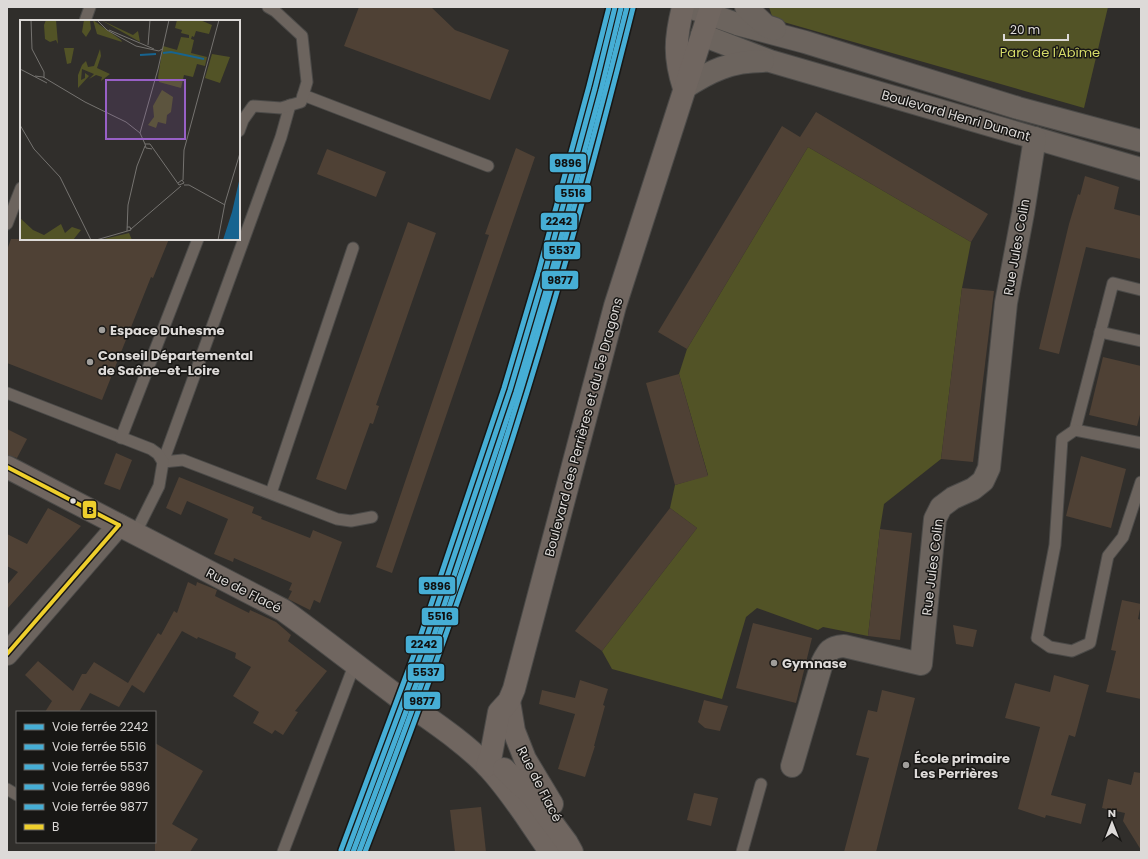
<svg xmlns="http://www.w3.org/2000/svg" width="1148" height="859" viewBox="0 0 1148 859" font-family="Poppins,sans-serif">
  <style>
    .green { fill: #525326 }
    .building { fill: #4f4135 }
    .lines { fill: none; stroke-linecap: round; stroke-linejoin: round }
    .service-casing { stroke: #4b4a48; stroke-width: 13 }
    .minor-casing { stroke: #4b4a48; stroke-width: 24 }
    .secondary-casing { stroke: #4b4a48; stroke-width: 24 }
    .service { stroke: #6c645e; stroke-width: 11 }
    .minor { stroke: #6c645e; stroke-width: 22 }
    .secondary { stroke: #706660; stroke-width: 22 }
    .bus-1-casing { stroke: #181715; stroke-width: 7 }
    .bus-1 { stroke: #eecf2c; stroke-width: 4 }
    .rail-1-casing { stroke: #181715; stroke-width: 8 }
    .rail-2-casing { stroke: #181715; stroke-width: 8 }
    .rail-3-casing { stroke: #181715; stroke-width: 8 }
    .rail-4-casing { stroke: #181715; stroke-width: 8 }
    .rail-5-casing { stroke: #181715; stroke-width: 8 }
    .rail-1 { stroke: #46aed5; stroke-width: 5 }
    .rail-2 { stroke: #46aed5; stroke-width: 5 }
    .rail-3 { stroke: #46aed5; stroke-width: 5 }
    .rail-4 { stroke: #46aed5; stroke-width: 5 }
    .rail-5 { stroke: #46aed5; stroke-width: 5 }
    .poi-dot { fill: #a09e9b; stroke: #181715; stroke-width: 1.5 }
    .bus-dot { fill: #dddad8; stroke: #181715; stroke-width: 1.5 }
    .labels { text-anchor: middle; stroke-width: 3; stroke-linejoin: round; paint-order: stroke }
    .park-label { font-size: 13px; fill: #d5db68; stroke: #181715 }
    .street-label { font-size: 13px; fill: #dddad8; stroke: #181715 }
    .poi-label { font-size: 13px; font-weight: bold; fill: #dddad8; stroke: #181715; text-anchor: start }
    .inset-river { fill: none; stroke: #176490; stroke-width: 2 }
    .inset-road { fill: none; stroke: #757370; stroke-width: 1 }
    .view { fill: #9860c6; fill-opacity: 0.15; stroke: #9860c6; stroke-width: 2 }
    .inset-edge { fill: none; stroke: #dddad8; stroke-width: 2 }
    .line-badge { stroke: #181715; stroke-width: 1.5 }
    .pale-badge-label { font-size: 11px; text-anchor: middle; font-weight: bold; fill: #111 }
  </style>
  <rect width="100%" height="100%" fill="#302e2b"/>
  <g class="green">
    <polygon points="769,7 1108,7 1084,108 773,19"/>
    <polygon points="808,147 971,242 962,288 941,459 884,504 880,529 868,636 823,627 818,630 757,608 746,617 722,699 612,669 602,651 697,528 670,508 675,485 708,475 679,374 687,349"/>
  </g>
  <g class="building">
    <polygon points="359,7 431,7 455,30 509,50 490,100 344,46"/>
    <polygon points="816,112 988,214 971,242 808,147 687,349 658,332 782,126 800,137"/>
    <polygon points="516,148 535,157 392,573 376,567 489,235 485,234"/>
    <polygon points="327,149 386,172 376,197 317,174"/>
    <polygon points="1085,176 1119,187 1114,209 1141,216 1141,259 1086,247 1059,354 1039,349 1069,224 1078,194 1080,195"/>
    <polygon points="408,222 436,233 376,405 379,406 373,424 370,423 346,490 316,479"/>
    <polygon points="11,239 169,239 153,278 151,277 102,400 7,363 7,250"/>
    <polygon points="962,288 994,291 973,462 941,459"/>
    <polygon points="1103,357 1141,366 1141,411 1137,426 1089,415"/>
    <polygon points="679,374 708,476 675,485 646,383"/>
    <polygon points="7,429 27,439 17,458 7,455"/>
    <polygon points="116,453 132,460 120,490 104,484"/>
    <polygon points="1081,456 1126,469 1111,528 1066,516"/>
    <polygon points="179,477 254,507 252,513 262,517 261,519 310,538 313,530 342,542 320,603 314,600 310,610 288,599 292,591 289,590 292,583 234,558 233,562 214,554 228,519 187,501 181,515 166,508"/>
    <polygon points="48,508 81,526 7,609 7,585 18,572 7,566 7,534 27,544"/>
    <polygon points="670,508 697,528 602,651 575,631"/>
    <polygon points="880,529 912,533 900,640 868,636"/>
    <polygon points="188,582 196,586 197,582 217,590 215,596 249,613 250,610 276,622 291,635 288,641 327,671 295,711 298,712 283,735 275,730 272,734 253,723 259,712 233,696 251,667 235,658 236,653 198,637 197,639 182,631 144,693 132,685 119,707 90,693 79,712 45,712 52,701 25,675 38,661 73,691 82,674 86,674 94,662 128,683 158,633 161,635 174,611 177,613"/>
    <polygon points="1122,600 1141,604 1138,619 1141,620 1141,699 1106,692 1116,651 1111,650"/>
    <polygon points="753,623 812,638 796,703 736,688"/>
    <polygon points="953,625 977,630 973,647 956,644"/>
    <polygon points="1054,675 1089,685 1075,737 1069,735 1051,795 1086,804 1081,824 1046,815 1045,818 1018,809 1040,727 1005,718 1015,683 1050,692"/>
    <polygon points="580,680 608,689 603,705 605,706 594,746 595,746 585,777 558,769 575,714 539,704 542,690 575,698"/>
    <polygon points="882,690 915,698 876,852 844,852 869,758 856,755 868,710 877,712"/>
    <polygon points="704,700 728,706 720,731 705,728 698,722"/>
    <polygon points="155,743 203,771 172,824 198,839 190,852 155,852"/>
    <polygon points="1134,772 1141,773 1141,850 1123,821 1125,813 1102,808 1108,779 1131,785"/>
    <polygon points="694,793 718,798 711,826 687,820"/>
    <polygon points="481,807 486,852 455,852 450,810"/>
  </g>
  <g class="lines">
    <g class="service-casing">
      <g id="service">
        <polyline points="85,21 90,7"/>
        <polyline points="303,95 488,166"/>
        <polyline points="290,105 281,137 163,462 183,460 337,519 351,521 372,517"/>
        <polyline points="239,131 243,120 253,106 281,108 301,102 307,82 302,36 275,11 268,7"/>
        <polyline points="7,224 21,188"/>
        <polyline points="1141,290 1113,283 1075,430 1141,443"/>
        <polyline points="1100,332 1141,341"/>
        <polyline points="7,393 151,449 158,454 163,462 159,486 135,534"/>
        <polyline points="1075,430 1062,439 1055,545 1037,638 1050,647 1072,651 1090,643 1108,556 1123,537 1141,482"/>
        <polyline points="121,438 198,239"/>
        <polyline points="271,493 353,248"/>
        <polyline points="7,789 17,795"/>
        <polyline points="283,852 355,663"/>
        <polyline points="742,852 761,784"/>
      </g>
    </g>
    <g class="minor-casing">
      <g id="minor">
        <polyline points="689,7 737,24 805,42 1018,108 1141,141"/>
        <polyline points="746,7 766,26 775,29"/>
        <polyline points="702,35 770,61 1141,169"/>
        <path d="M684 88C710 71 731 61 763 61"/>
        <polyline points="7,654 119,525"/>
        <path d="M792 766 822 663C828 651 830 647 844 646L921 664 935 519 941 507 953 498 973 489 983 481 989 468 1006 303 1023 213 1035 138"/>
      </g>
    </g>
    <g class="secondary-casing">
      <g id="secondary">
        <path d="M683 7C675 39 674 57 684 88"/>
        <path d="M7 467 283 610C322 638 358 667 397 696 427 718 461 739 487 766 510 790 528 820 547 847L549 852"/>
        <polyline points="509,701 514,731 525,759 552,804"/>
        <polyline points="487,766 491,755 499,712 509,701 514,689 615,306 711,7"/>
        <polyline points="504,769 533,797 567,843 572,852"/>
      </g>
    </g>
    <use href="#service" class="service"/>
    <use href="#minor" class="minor"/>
    <use href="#secondary" class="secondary"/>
    <g class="bus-1-casing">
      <g id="bus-1">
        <polyline points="7,467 119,525"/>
        <polyline points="7,654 119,525"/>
      </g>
    </g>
    <use href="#bus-1" class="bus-1"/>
    <g class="rail-1-casing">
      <polyline id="rail-1" points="347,852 422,651 510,390 545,272 595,88 615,7"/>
    </g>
    <g class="rail-2-casing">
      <polyline id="rail-2" points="353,852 428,653 516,392 551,274 601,90 621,8"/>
    </g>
    <g class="rail-3-casing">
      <path id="rail-3" d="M359 852C412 713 463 574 508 432 552 291 591 150 627 7"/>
    </g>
    <g class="rail-4-casing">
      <polyline id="rail-4" points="341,850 416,649 504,388 539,270 589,86 609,7"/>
    </g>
    <g class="rail-5-casing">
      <path id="rail-5" d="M365 852C418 715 468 577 513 437 558 296 597 152 633 8"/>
    </g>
    <use href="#rail-1" class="rail-1"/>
    <use href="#rail-2" class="rail-2"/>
    <use href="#rail-3" class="rail-3"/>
    <use href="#rail-4" class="rail-4"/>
    <use href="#rail-5" class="rail-5"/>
  </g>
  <g class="poi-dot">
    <circle cx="102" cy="330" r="4"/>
    <circle cx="90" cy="362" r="4"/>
    <circle cx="774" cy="663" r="4"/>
    <circle cx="906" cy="765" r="4"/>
  </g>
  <circle class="bus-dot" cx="73" cy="501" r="3.5"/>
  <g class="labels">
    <g class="park-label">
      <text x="1050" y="57">Parc de l'Abîme</text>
    </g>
    <g class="street-label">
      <text transform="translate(956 115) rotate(16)" y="5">Boulevard Henri Dunant</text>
      <text transform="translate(1016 247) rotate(-80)" y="5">Rue Jules Colin</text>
      <text transform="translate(583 427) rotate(-75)" y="5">Boulevard des Perrières et du 5e Dragons</text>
      <text transform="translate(932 567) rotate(-83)" y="5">Rue Jules Colin</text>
      <text transform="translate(244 590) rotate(27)" y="5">Rue de Flacé</text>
      <text transform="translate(540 784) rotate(63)" y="5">Rue de Flacé</text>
    </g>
    <g class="poi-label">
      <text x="110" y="335">Espace Duhesme</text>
      <text x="98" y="360">Conseil Départemental<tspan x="98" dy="15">de Saône-et-Loire</tspan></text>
      <text x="782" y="668">Gymnase</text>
      <text x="914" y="763">École primaire<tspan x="914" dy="15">Les Perrières</tspan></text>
    </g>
  </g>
  <g transform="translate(20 20)">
    <rect width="220" height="220" fill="#302e2b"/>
    <path d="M26 0H36L38 24 36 20 30 22 25 19 24 5ZM64 0H70L71 9 66 17 62 12ZM73 0 101 20 102 22 77 14ZM81 0 113 15 118 11 120 22ZM157 0H180L192 5 189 14 176 11 174 17 172 16 171 19 174 20 171 33 187 37 185 46 177 44 173 57 164 55 161 68 139 62 138 57 143 26 157 30 161 17 169 18V15L161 13 162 10 155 8ZM44 28H54L51 43 47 44ZM80 29 81 36 77 48 90 54 81 61 82 57 76 55 69 59 74 54 62 49 61 60 65 58V53L69 56 58 68V55L62 45 66 41 68 47 74 46ZM192 34 210 37 200 63 185 58ZM142 70 153 77 151 92 147 95 146 104 138 102 136 108 128 105 134 97 133 86ZM0 198 13 210 24 215 41 204 45 213 52 207 61 210 53 220H0ZM109 213 112 220H80Z" fill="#525326"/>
    <path d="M220 157V220H203L212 192Z" fill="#176490"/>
    <path class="inset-river" d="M143 33 151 32 184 39M120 35 136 34"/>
    <path class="inset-road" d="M11 0 12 29 24 52V58M77 0 87 10 116 26 139 31 142 29M89 10 134 29M128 25 130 0M0 49 27 63M15 56 23 57 65 82 106 102 120 113 125 124M0 105 14 129 40 157 71 220M120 113 138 49 149 0M132 129 126 128 125 124H130L159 165 164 163 162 160 158 163M163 160 164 130 199 0M164 165H169L205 185M111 209 161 166M107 211 108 185 117 146 125 126M76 220 111 210 110 207H107M198 220 205 183 220 133"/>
    <path class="view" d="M86 60H165V119H86Z"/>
    <rect width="220" height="220" class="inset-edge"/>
  </g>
  <g class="line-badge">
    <rect x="549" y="153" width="38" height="20" rx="4" fill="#46aed5"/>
    <rect x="554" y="184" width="38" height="19" rx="4" fill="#46aed5"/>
    <rect x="540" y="212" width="38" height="19" rx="4" fill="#46aed5"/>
    <rect x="543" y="241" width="38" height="19" rx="4" fill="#46aed5"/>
    <rect x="541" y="270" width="38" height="20" rx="4" fill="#46aed5"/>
    <rect x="82" y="500" width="15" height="19" rx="4" fill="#eecf2c"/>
    <rect x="418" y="576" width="38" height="19" rx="4" fill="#46aed5"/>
    <rect x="421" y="607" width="38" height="19" rx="4" fill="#46aed5"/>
    <rect x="405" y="635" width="38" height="19" rx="4" fill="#46aed5"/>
    <rect x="407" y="663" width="38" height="19" rx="4" fill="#46aed5"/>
    <rect x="403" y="691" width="38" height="19" rx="4" fill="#46aed5"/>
  </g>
  <g class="pale-badge-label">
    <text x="568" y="167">9896</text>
    <text x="573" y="197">5516</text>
    <text x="559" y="225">2242</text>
    <text x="562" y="254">5537</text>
    <text x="560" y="284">9877</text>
    <text x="90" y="514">B</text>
    <text x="437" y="590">9896</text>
    <text x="440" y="620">5516</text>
    <text x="424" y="648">2242</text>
    <text x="426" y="676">5537</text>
    <text x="422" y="705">9877</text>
  </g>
  <rect width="1148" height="859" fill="none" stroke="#dddad8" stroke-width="16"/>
  <rect x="16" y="711" width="140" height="132" fill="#181715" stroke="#676563"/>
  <rect x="24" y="724" width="20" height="6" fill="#46aed5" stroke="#676563"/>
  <text x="52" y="731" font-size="12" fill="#dddad8">Voie ferrée 2242</text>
  <rect x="24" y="744" width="20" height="6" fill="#46aed5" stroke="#676563"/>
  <text x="52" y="751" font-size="12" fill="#dddad8">Voie ferrée 5516</text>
  <rect x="24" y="764" width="20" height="6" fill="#46aed5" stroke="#676563"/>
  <text x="52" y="771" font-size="12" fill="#dddad8">Voie ferrée 5537</text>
  <rect x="24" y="784" width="20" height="6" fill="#46aed5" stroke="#676563"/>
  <text x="52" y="791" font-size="12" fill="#dddad8">Voie ferrée 9896</text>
  <rect x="24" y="804" width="20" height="6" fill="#46aed5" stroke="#676563"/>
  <text x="52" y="811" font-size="12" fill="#dddad8">Voie ferrée 9877</text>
  <rect x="24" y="824" width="20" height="6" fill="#eecf2c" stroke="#676563"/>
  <text x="52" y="831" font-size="12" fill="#dddad8">B</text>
  <g transform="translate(1112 823)" stroke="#181715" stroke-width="3" paint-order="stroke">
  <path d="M0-3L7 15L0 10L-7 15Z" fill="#dddad8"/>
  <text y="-6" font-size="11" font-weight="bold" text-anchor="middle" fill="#dddad8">N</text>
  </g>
  <path d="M1004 34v6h64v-6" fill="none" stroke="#dddad8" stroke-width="2"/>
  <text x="1010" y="34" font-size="12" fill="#dddad8" stroke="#181715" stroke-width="3" paint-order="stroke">20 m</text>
</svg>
